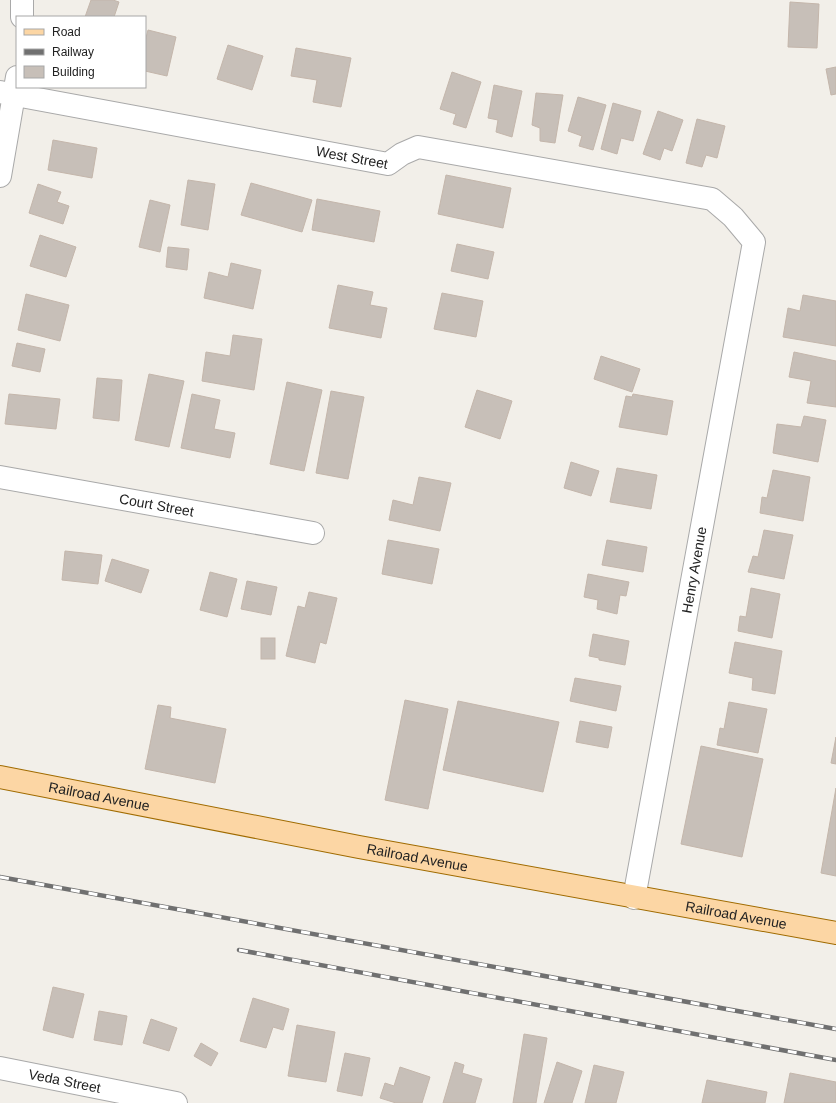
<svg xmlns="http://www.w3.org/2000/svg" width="836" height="1103" viewBox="0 0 836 1103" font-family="Helvetica,sans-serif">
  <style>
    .building { fill: #c7bfb8; stroke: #c4b6ab }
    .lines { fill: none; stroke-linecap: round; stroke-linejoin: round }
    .minor-casing { stroke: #a9a9a9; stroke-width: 24 }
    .major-casing { stroke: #a06b00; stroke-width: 24 }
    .minor { stroke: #fff; stroke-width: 22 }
    .major { stroke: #fcd6a4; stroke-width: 22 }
    .rail-casing { stroke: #707070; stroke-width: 4.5 }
    .rail { stroke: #fff; stroke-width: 3; stroke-dasharray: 9; stroke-linecap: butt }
    .labels { text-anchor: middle; stroke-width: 3; stroke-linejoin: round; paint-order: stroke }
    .street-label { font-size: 14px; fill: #222; stroke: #fff }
  </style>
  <rect width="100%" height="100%" fill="#f2efe9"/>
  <g class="building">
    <polygon points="91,0 113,0 119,2 114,17 85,17"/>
    <polygon points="790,2 819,4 817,48 788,47"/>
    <polygon points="148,30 176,37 167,76 145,71 145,42"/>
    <polygon points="228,45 263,56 252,90 217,79"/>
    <polygon points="296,48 351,58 341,107 313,102 317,80 291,76"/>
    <polygon points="836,67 836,94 831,95 826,69"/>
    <polygon points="452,72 481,82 466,128 453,124 456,114 440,109"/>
    <polygon points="494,85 522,91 512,137 496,132 498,120 488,118"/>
    <polygon points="536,93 563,95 555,143 540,141 540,128 532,125"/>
    <polygon points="578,97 606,105 593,150 579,146 582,136 568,131"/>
    <polygon points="613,103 641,111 633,141 621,138 617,154 601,149"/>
    <polygon points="658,111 683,120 672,151 664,148 660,160 643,154"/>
    <polygon points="697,119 725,126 717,158 706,155 702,167 686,163"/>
    <polygon points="53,140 97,148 92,178 48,170"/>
    <polygon points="446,175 511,188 503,228 438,214"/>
    <polygon points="188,180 215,184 208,230 181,225"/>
    <polygon points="251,183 312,200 302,232 241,215"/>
    <polygon points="38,184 61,192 57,202 69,206 63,224 29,213"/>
    <polygon points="317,199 380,211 374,242 312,230"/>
    <polygon points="150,200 170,205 160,252 139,247"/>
    <polygon points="40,235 76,247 66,277 30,266"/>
    <polygon points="457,244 494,252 488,279 451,271"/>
    <polygon points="168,247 189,249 187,270 166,267"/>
    <polygon points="231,263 261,270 253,309 204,298 209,272 228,277"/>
    <polygon points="338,285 373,292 370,305 387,308 381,338 329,328"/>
    <polygon points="442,293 483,301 476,337 434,329"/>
    <polygon points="26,294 69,305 60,341 18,330"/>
    <polygon points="803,295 836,301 836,346 783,337 788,308 800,311"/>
    <polygon points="233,335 262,339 254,390 202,381 206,352 230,356"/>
    <polygon points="17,343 45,349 40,372 12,366"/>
    <polygon points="794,352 836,361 836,407 807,403 811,381 789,377"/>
    <polygon points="601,356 640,369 632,392 594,379"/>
    <polygon points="149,374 184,381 169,447 135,440"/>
    <polygon points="97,378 122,380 119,421 93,418"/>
    <polygon points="287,382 322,390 304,471 270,464"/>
    <polygon points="477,390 512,401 500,439 465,427"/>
    <polygon points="331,391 364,397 348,479 316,473"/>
    <polygon points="9,394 60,399 56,429 5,424"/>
    <polygon points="192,394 220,400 214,429 235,433 230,458 181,448"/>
    <polygon points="633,394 673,401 667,435 619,427 626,396 632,397"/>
    <polygon points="804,416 826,420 818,462 773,453 777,424 801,427"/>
    <polygon points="571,462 599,471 591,496 564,488"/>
    <polygon points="617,468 657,475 651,509 610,502"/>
    <polygon points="773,470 810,477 803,521 760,513 762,497 767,498"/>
    <polygon points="419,477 451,483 440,531 389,520 393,500 413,505"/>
    <polygon points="764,530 793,535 784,579 748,572 753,556 758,557"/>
    <polygon points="388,540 439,549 432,584 382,574"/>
    <polygon points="607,540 647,547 643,572 602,565"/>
    <polygon points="65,551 102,555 98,584 62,580"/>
    <polygon points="112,559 149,570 141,593 105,581"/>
    <polygon points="210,572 237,579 227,617 200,610"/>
    <polygon points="588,574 629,582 626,596 620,595 617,614 597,609 598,600 584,597"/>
    <polygon points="247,581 277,587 271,615 241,609"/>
    <polygon points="751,588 780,594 772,638 738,631 740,616 746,617"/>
    <polygon points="309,592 337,598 326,644 320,642 315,663 286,656 298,606 305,608"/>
    <polygon points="593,634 629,641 625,665 599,660 599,658 589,656"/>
    <rect x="261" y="638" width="14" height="21"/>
    <polygon points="735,642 782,651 775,694 752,690 753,678 729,673"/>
    <polygon points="575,678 621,686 616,711 570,701"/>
    <polygon points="405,700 448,709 428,809 385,800"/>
    <polygon points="458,701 559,722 543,792 443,770"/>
    <polygon points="729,702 767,709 758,753 717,745 720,728 724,729"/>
    <polygon points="158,705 171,707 170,718 226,729 215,783 145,769"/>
    <polygon points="580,721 612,727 608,748 576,742"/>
    <polygon points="836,737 836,764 831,763"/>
    <polygon points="701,746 763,759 742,857 681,844"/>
    <polygon points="836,788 836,876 821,873"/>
    <polygon points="53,987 84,994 73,1038 43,1030"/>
    <polygon points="253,998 289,1009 283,1030 273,1027 266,1048 240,1041"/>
    <polygon points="99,1011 127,1016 122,1045 94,1040"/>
    <polygon points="151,1019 177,1028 169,1051 143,1043"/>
    <polygon points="297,1025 335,1032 326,1082 288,1076"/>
    <polygon points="524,1034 547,1038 536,1103 513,1103"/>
    <polygon points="201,1043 218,1053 211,1066 194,1056"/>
    <polygon points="345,1053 370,1058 362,1096 337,1091"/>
    <polygon points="455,1062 464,1065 462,1073 482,1079 475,1103 443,1103"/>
    <polygon points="557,1062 582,1071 572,1103 544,1103"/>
    <polygon points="594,1065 624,1072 616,1103 585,1103"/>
    <polygon points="400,1067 430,1077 422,1103 396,1103 380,1098 385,1083 394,1086"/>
    <polygon points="790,1073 836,1082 836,1103 784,1103"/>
    <polygon points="707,1080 767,1092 765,1103 702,1103"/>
  </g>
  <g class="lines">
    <g class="minor-casing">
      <g id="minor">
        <polyline points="22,17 22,0"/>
        <path id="s1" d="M0 92 388 164 402 154 418 147 712 199 733 217 754 242 634 898"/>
        <polyline points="0,176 17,77"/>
        <path id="s2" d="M0 477 313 533"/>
        <path id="s3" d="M0 1068 176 1103"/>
      </g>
    </g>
    <g class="major-casing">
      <g id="major">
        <path id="s4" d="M0 777 359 847 836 933"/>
      </g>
    </g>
    <use href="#minor" class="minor"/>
    <use href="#major" class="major"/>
    <g class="rail-casing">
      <g id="rail">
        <polyline points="0,877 836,1029"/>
        <polyline points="239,950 836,1060"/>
      </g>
    </g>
    <use href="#rail" class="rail"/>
  </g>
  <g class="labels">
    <g class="street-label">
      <text dy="5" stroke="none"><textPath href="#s1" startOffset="358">West Street</textPath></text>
      <text dy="5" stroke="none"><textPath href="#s2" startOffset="159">Court Street</textPath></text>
      <text transform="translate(694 570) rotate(-80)" y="5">Henry Avenue</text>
      <text dy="5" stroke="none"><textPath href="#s4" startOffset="101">Railroad Avenue</textPath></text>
      <text dy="5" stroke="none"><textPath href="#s4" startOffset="425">Railroad Avenue</textPath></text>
      <text dy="5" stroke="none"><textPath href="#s4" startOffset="749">Railroad Avenue</textPath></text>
      <text dy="5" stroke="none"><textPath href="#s3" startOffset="66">Veda Street</textPath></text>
    </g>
  </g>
  <rect x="16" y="16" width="130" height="72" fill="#ffffff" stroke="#a7a7a7"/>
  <rect x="24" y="29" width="20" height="6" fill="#fcd6a4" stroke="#a7a7a7"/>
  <text x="52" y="36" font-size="12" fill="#222222">Road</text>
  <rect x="24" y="49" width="20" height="6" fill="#707070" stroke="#a7a7a7"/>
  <text x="52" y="56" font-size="12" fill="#222222">Railway</text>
  <rect x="24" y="66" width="20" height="12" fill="#c7bfb8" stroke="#a7a7a7"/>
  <text x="52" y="76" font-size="12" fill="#222222">Building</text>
</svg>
